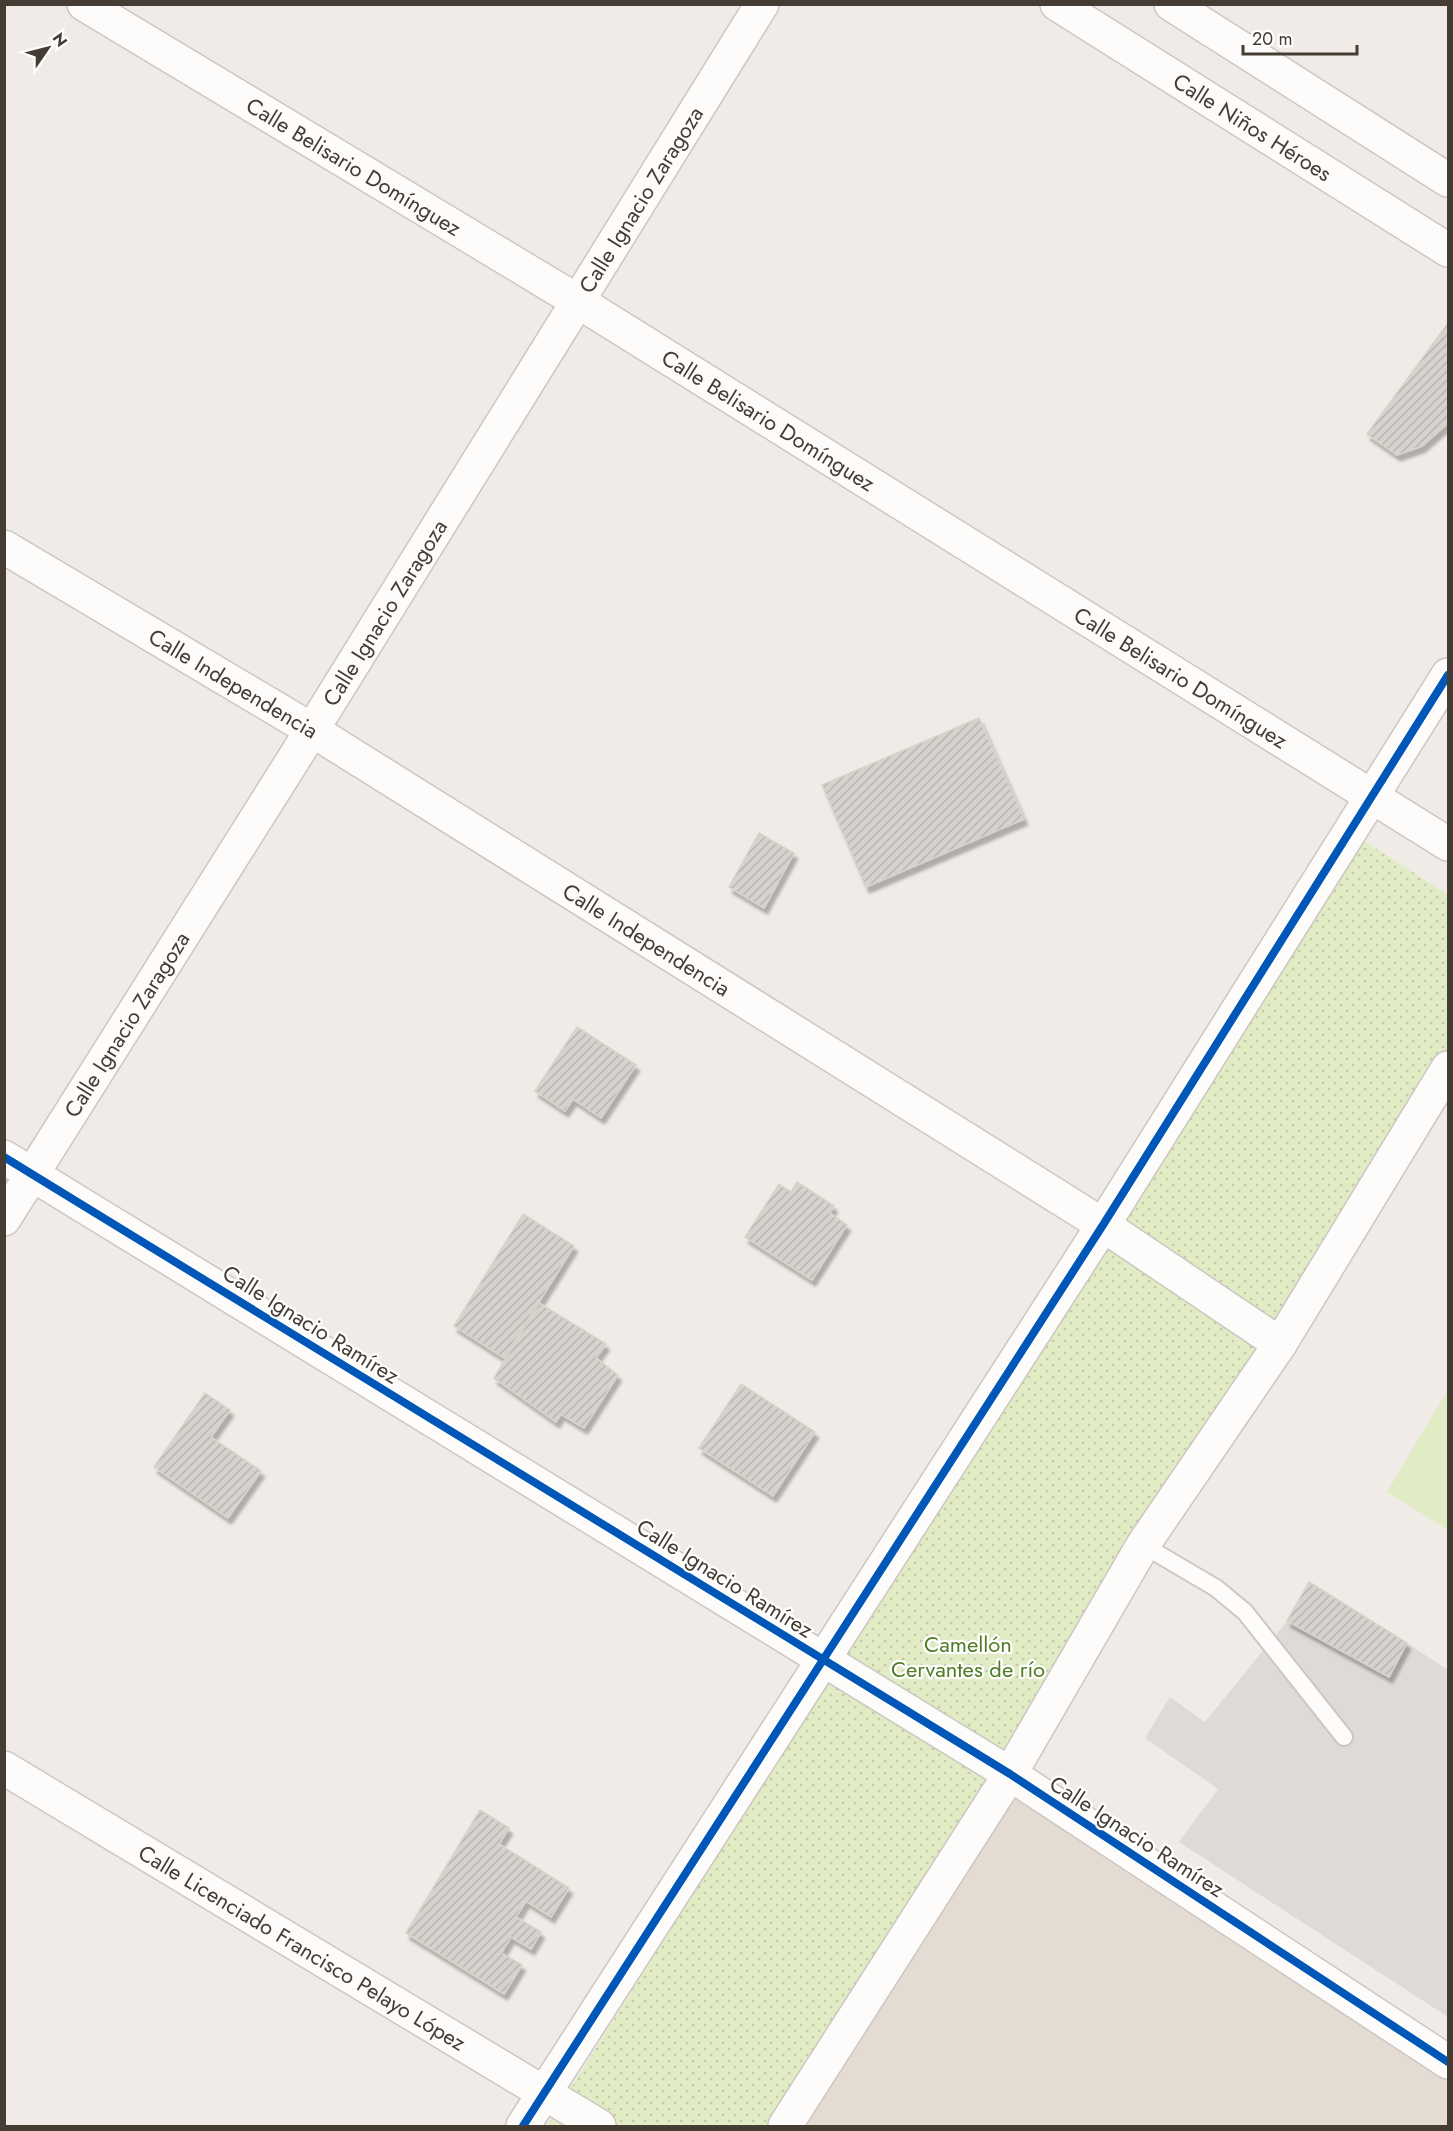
<svg xmlns="http://www.w3.org/2000/svg" width="1453" height="2131" viewBox="0 0 1453 2131" font-family="Jost,sans-serif">
  <style>
    .residential { fill: #e4dcd3 }
    .grass { fill: #e1ebc4 }
    .park { fill: url(#park-dots) }
    .parking { fill: #dfdad6 }
    .building { fill: url(#building-hatch); stroke: #d8d2cc; stroke-width: 1.5; filter: url(#shadow) }
    .lines { fill: none; stroke-linecap: round; stroke-linejoin: round }
    .service-casing { stroke: #ccc7c2; stroke-width: 20 }
    .minor-casing { stroke: #ccc7c2; stroke-width: 36 }
    .tertiary-casing { stroke: #ccc7c2; stroke-width: 36 }
    .service { stroke: #fdfcfb; stroke-width: 16 }
    .minor { stroke: #fdfcfb; stroke-width: 33 }
    .tertiary { stroke: #fdfcfb; stroke-width: 33 }
    .cycleway-casing { stroke: #fff; stroke-width: 11 }
    .cycleway { stroke: #0057b8; stroke-width: 8 }
    .labels { text-anchor: middle; stroke-width: 4.5; stroke-linejoin: round; paint-order: stroke }
    .street-label { font-size: 22px; fill: #453c33; stroke: #fff }
    .park-label { font-size: 22px; fill: #4f7b22; stroke: #fff }
  </style>
  <defs>
    <pattern id="park-dots" width="8" height="8" patternUnits="userSpaceOnUse" patternTransform="scale(1.5)"><rect width="8" height="8" fill="#e1ebc4"/><path d="M2 2h.1M6 6h.1" fill="none" stroke="#c2caa9" stroke-width="1.8" stroke-linecap="round"/></pattern>
    <pattern id="building-hatch" width="6" height="6" patternUnits="userSpaceOnUse" patternTransform="scale(1.5)"><rect width="6" height="6" fill="#d7d2cd"/><path d="M-1 1l2-2M0 6l6-6M5 7l2-2" fill="none" stroke="#bab5b0"/></pattern>
    <filter id="shadow"><feDropShadow dx="3.5" dy="6" stdDeviation="1.5" flood-color="#0004"/></filter>
  </defs>
  <rect width="100%" height="100%" fill="#f0ebe6"/>
  <polygon class="residential" points="1010,1774 1448,2062 1448,2126 785,2126"/>
  <polygon class="grass" points="1448,1390 1448,1530 1387,1492"/>
  <polygon class="park" points="1358,837 1448,895 1448,1091 800,2126 547,2126"/>
  <polygon class="parking" points="1287,1621 1389,1677 1407,1643 1448,1670 1448,2017 1179,1842 1218,1789 1145,1738 1170,1697 1205,1722"/>
  <g class="building">
    <polygon points="1448,323 1448,423 1422,446 1397,455 1367,434"/>
    <polygon points="979,718 1024,819 866,887 822,785"/>
    <polygon points="759,833 794,853 764,908 729,887"/>
    <polygon points="577,1027 636,1065 601,1118 573,1099 565,1111 535,1091"/>
    <polygon points="797,1182 834,1206 830,1213 847,1225 812,1280 745,1237 779,1184 791,1192"/>
    <polygon points="523,1214 574,1246 504,1358 454,1326"/>
    <polygon points="539,1303 606,1344 596,1358 618,1375 584,1428 561,1414 556,1422 494,1378"/>
    <polygon points="741,1384 815,1432 773,1496 699,1448"/>
    <polygon points="205,1393 230,1410 211,1437 261,1471 228,1518 154,1467"/>
    <polygon points="1309,1582 1407,1643 1389,1677 1287,1621"/>
    <polygon points="480,1810 509,1828 499,1844 569,1888 551,1917 526,1901 516,1917 541,1932 531,1949 511,1937 501,1953 522,1965 504,1994 406,1933"/>
  </g>
  <g class="lines">
    <g class="service-casing">
      <polyline id="service" points="1143,1545 1216,1588 1245,1612 1344,1737"/>
    </g>
    <g class="minor-casing">
      <g id="minor">
        <path id="s1" d="M84 4 579 302 1448 844"/>
        <path id="s2" d="M4 547 312 730 1103 1225 1280 1344"/>
        <polyline points="4,1157 1010,1774 1448,2062"/>
        <path id="s3" d="M4 1219 312 730 762 4"/>
        <path id="s4" d="M4 1768 599 2126"/>
      </g>
    </g>
    <g class="tertiary-casing">
      <g id="tertiary">
        <path id="s5" d="M1057 4 1448 250"/>
        <polyline points="1171,4 1448,180"/>
        <polyline points="523,2126 1103,1225 1448,675"/>
        <polyline points="785,2126 1010,1774 1143,1545 1280,1344 1448,1068"/>
      </g>
    </g>
    <use href="#service" class="service"/>
    <use href="#minor" class="minor"/>
    <use href="#tertiary" class="tertiary"/>
    <g class="cycleway-casing">
      <g id="cycleway">
        <polyline points="4,1157 1010,1774 1448,2062"/>
        <polyline points="523,2126 1103,1225 1448,675"/>
      </g>
    </g>
    <use href="#cycleway" class="cycleway"/>
  </g>
  <g class="labels">
    <g class="street-label">
      <text dy="8" stroke="none"><textPath href="#s5" startOffset="231">Calle Niños Héroes</textPath></text>
      <text dy="8" stroke="none"><textPath href="#s1" startOffset="315">Calle Belisario Domínguez</textPath></text>
      <text dy="8" stroke="none"><textPath href="#s3" startOffset="1202">Calle Ignacio Zaragoza</textPath></text>
      <text dy="8" stroke="none"><textPath href="#s1" startOffset="801">Calle Belisario Domínguez</textPath></text>
      <text dy="8" stroke="none"><textPath href="#s3" startOffset="716">Calle Ignacio Zaragoza</textPath></text>
      <text dy="8" stroke="none"><textPath href="#s1" startOffset="1287">Calle Belisario Domínguez</textPath></text>
      <text dy="8" stroke="none"><textPath href="#s2" startOffset="267">Calle Independencia</textPath></text>
      <text dy="8" stroke="none"><textPath href="#s2" startOffset="753">Calle Independencia</textPath></text>
      <text dy="8" stroke="none"><textPath href="#s3" startOffset="230">Calle Ignacio Zaragoza</textPath></text>
      <text transform="translate(311 1324) rotate(32)" y="8">Calle Ignacio Ramírez</text>
      <text transform="translate(725 1578) rotate(32)" y="8">Calle Ignacio Ramírez</text>
      <text transform="translate(1137 1836) rotate(33)" y="8">Calle Ignacio Ramírez</text>
      <text dy="8" stroke="none"><textPath href="#s4" startOffset="348">Calle Licenciado Francisco Pelayo López</textPath></text>
    </g>
    <g class="park-label">
      <text x="968" y="1652">Camellón<tspan x="968" dy="25">Cervantes de río</tspan></text>
    </g>
  </g>
  <rect width="1453" height="2131" fill="none" stroke="#453c33" stroke-width="12"/>
  <g transform="translate(48 48) rotate(55)" stroke="#ffffff" stroke-width="4.5" paint-order="stroke">
  <path d="M0-4.5L10 22L0 15L-10 22Z" fill="#453c33"/>
  <text y="-9" font-size="16" font-weight="bold" text-anchor="middle" fill="#453c33">N</text>
  </g>
  <path d="M1243 45v9h114v-9" fill="none" stroke="#453c33" stroke-width="3"/>
  <text x="1252" y="45" font-size="18" fill="#453c33" stroke="#ffffff" stroke-width="4.5" paint-order="stroke">20 m</text>
</svg>
